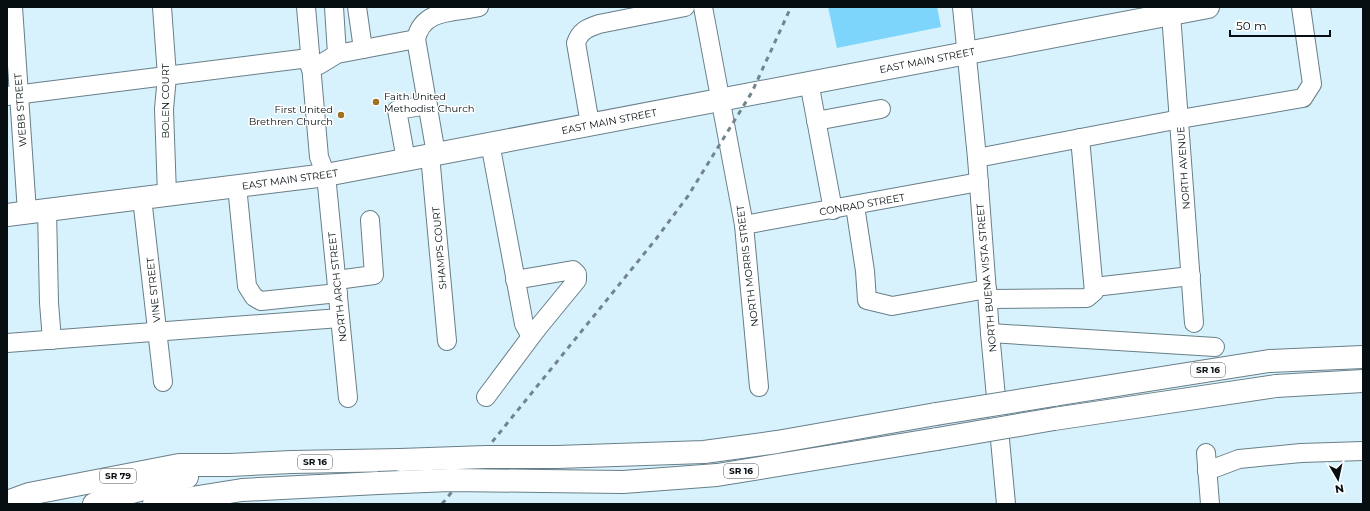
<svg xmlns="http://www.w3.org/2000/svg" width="1370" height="511" viewBox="0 0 1370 511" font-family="Montserrat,sans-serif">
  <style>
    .green { fill: #7dd5fb }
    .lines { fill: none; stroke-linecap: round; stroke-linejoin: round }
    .minor-casing { stroke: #687f89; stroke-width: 20 }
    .major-casing { stroke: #687f89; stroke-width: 24 }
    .highway-casing { stroke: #687f89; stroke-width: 24 }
    .minor { stroke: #fff; stroke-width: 18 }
    .major { stroke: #fff; stroke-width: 22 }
    .highway { stroke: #fff; stroke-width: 22 }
    .rail { stroke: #73848c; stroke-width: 3; stroke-dasharray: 5 5; stroke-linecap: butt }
    .highway-bridge-casing { stroke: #687f89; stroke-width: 24; stroke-linecap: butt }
    .highway-bridge { stroke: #fff; stroke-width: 22 }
    .poi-dot { fill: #9f7122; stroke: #fff; stroke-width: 1.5 }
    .labels { text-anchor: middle; stroke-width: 3; stroke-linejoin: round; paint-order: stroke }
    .shield { fill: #fff; stroke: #515659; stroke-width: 1 }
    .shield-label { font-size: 9px; font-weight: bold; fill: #060e12 }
    .street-label { font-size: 10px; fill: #060e12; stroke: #fff }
    .poi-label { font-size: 10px; fill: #060e12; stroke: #fff; text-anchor: start }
  </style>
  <rect width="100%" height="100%" fill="#d8f2fd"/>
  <polygon class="green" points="828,7 937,7 941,27 837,48"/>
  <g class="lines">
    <g class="minor-casing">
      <g id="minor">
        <polyline points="13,7 27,212"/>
        <polyline points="162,7 167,76 164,109 167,195"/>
        <polyline points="306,7 319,157 326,175 348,398"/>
        <polyline points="334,7 337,54"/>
        <polyline points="357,7 363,49"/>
        <polyline points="703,7 744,225 759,387"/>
        <polyline points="962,7 977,158 990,333 1006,504"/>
        <polyline points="1171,14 1194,323"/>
        <polyline points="310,67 319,65 337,54 416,39"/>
        <polyline points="809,82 833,210"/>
        <polyline points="7,96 309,58"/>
        <polyline points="816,121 881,109"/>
        <path d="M590 124 576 43C580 31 587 28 599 24L685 7"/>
        <polyline points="490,143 524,324 528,331 536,330 577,280 577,274 573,270 515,280"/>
        <path d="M436 154 416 39C423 8 455 13 479 7"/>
        <polyline points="430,155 447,341"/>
        <polyline points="977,158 1180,119 1303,98 1312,84 1301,7"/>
        <polyline points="406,160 397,110 428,105"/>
        <polyline points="237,186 247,286 254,297 261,301 338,293"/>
        <polyline points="142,198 163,382"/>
        <polyline points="855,206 865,271 867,300 892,306 987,289"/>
        <polyline points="47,210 49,303 52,340"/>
        <polyline points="744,225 979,182"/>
        <polyline points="337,280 374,275 370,220"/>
        <polyline points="1094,287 1191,276"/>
        <polyline points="988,299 1087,298 1094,292 1080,138"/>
        <polyline points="990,333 1215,347"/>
        <polyline points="7,343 340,318"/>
        <polyline points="486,397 536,330"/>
        <polyline points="1206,453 1210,504"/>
        <polyline points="1207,471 1239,459 1301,453 1363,451"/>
      </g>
    </g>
    <g class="major-casing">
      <polyline id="major" points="7,215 326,175 1208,7"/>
    </g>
    <g class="highway-casing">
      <g id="highway">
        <polyline points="1054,395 1269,361 1363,357"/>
        <polyline points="1054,419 1276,386 1363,381"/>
        <polyline points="557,457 704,452 777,442 936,414"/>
        <polyline points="543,481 623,482 717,475 937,439"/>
        <polyline points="7,502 29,494 179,465 230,465 292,462 400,460"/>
        <polyline points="94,504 107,499 187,477"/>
        <polyline points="154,504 242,490 378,483"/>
      </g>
    </g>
    <use href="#minor" class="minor"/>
    <use href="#major" class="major"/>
    <use href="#highway" class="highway"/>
    <polyline class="rail" points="442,504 656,239 688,196 752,92 791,7"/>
    <g class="highway-bridge-casing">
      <g id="highway-bridge">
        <polyline points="936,414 1054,395"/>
        <polyline points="937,439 1054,419"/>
        <polyline points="400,460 486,457 557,457"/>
        <polyline points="378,483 450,480 543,481"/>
      </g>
    </g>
    <use href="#highway-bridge" class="highway-bridge"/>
  </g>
  <g class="poi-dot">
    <circle cx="376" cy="102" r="4"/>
    <circle cx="341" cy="115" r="4"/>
  </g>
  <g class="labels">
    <g class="shield">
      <rect x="1191" y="363" width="34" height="14" rx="3"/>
      <rect x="298" y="455" width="34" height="14" rx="3"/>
      <rect x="724" y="464" width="34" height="14" rx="3"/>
      <rect x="100" y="469" width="36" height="14" rx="3"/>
    </g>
    <g class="shield-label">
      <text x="1208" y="373">SR 16</text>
      <text x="315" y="465">SR 16</text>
      <text x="741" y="474">SR 16</text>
      <text x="118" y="479">SR 79</text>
    </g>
    <g class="street-label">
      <text transform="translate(927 60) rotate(-11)" y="4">EAST MAIN STREET</text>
      <text transform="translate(165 101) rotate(-90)" y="4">BOLEN COURT</text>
      <text transform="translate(20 110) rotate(-94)" y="4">WEBB STREET</text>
      <text transform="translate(609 121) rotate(-11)" y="4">EAST MAIN STREET</text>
      <text transform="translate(1183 168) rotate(-94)" y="4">NORTH AVENUE</text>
      <text transform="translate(290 179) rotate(-8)" y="4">EAST MAIN STREET</text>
      <text transform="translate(862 204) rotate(-10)" y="4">CONRAD STREET</text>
      <text transform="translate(439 248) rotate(-95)" y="4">SHAMPS COURT</text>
      <text transform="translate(747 266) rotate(-97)" y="4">NORTH MORRIS STREET</text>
      <text transform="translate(986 278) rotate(-95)" y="4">NORTH BUENA VISTA STREET</text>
      <text transform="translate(337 287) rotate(-96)" y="4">NORTH ARCH STREET</text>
      <text transform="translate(153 290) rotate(-96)" y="4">VINE STREET</text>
    </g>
    <g class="poi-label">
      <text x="384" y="100">Faith United<tspan x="384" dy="12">Methodist Church</tspan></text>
      <text x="333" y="113" text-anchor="end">First United<tspan x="333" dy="12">Brethren Church</tspan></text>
    </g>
  </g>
  <rect width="1370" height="511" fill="none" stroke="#060e12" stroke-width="16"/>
  <g transform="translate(1338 479) rotate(171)" stroke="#ffffff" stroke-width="3" paint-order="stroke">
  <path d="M0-3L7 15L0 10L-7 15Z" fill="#060e12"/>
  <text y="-6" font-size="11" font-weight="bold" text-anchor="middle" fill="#060e12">N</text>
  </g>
  <path d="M1230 30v6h100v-6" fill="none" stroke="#060e12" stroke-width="2"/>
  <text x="1236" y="30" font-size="12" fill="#060e12" stroke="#ffffff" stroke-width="3" paint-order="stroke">50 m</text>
</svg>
